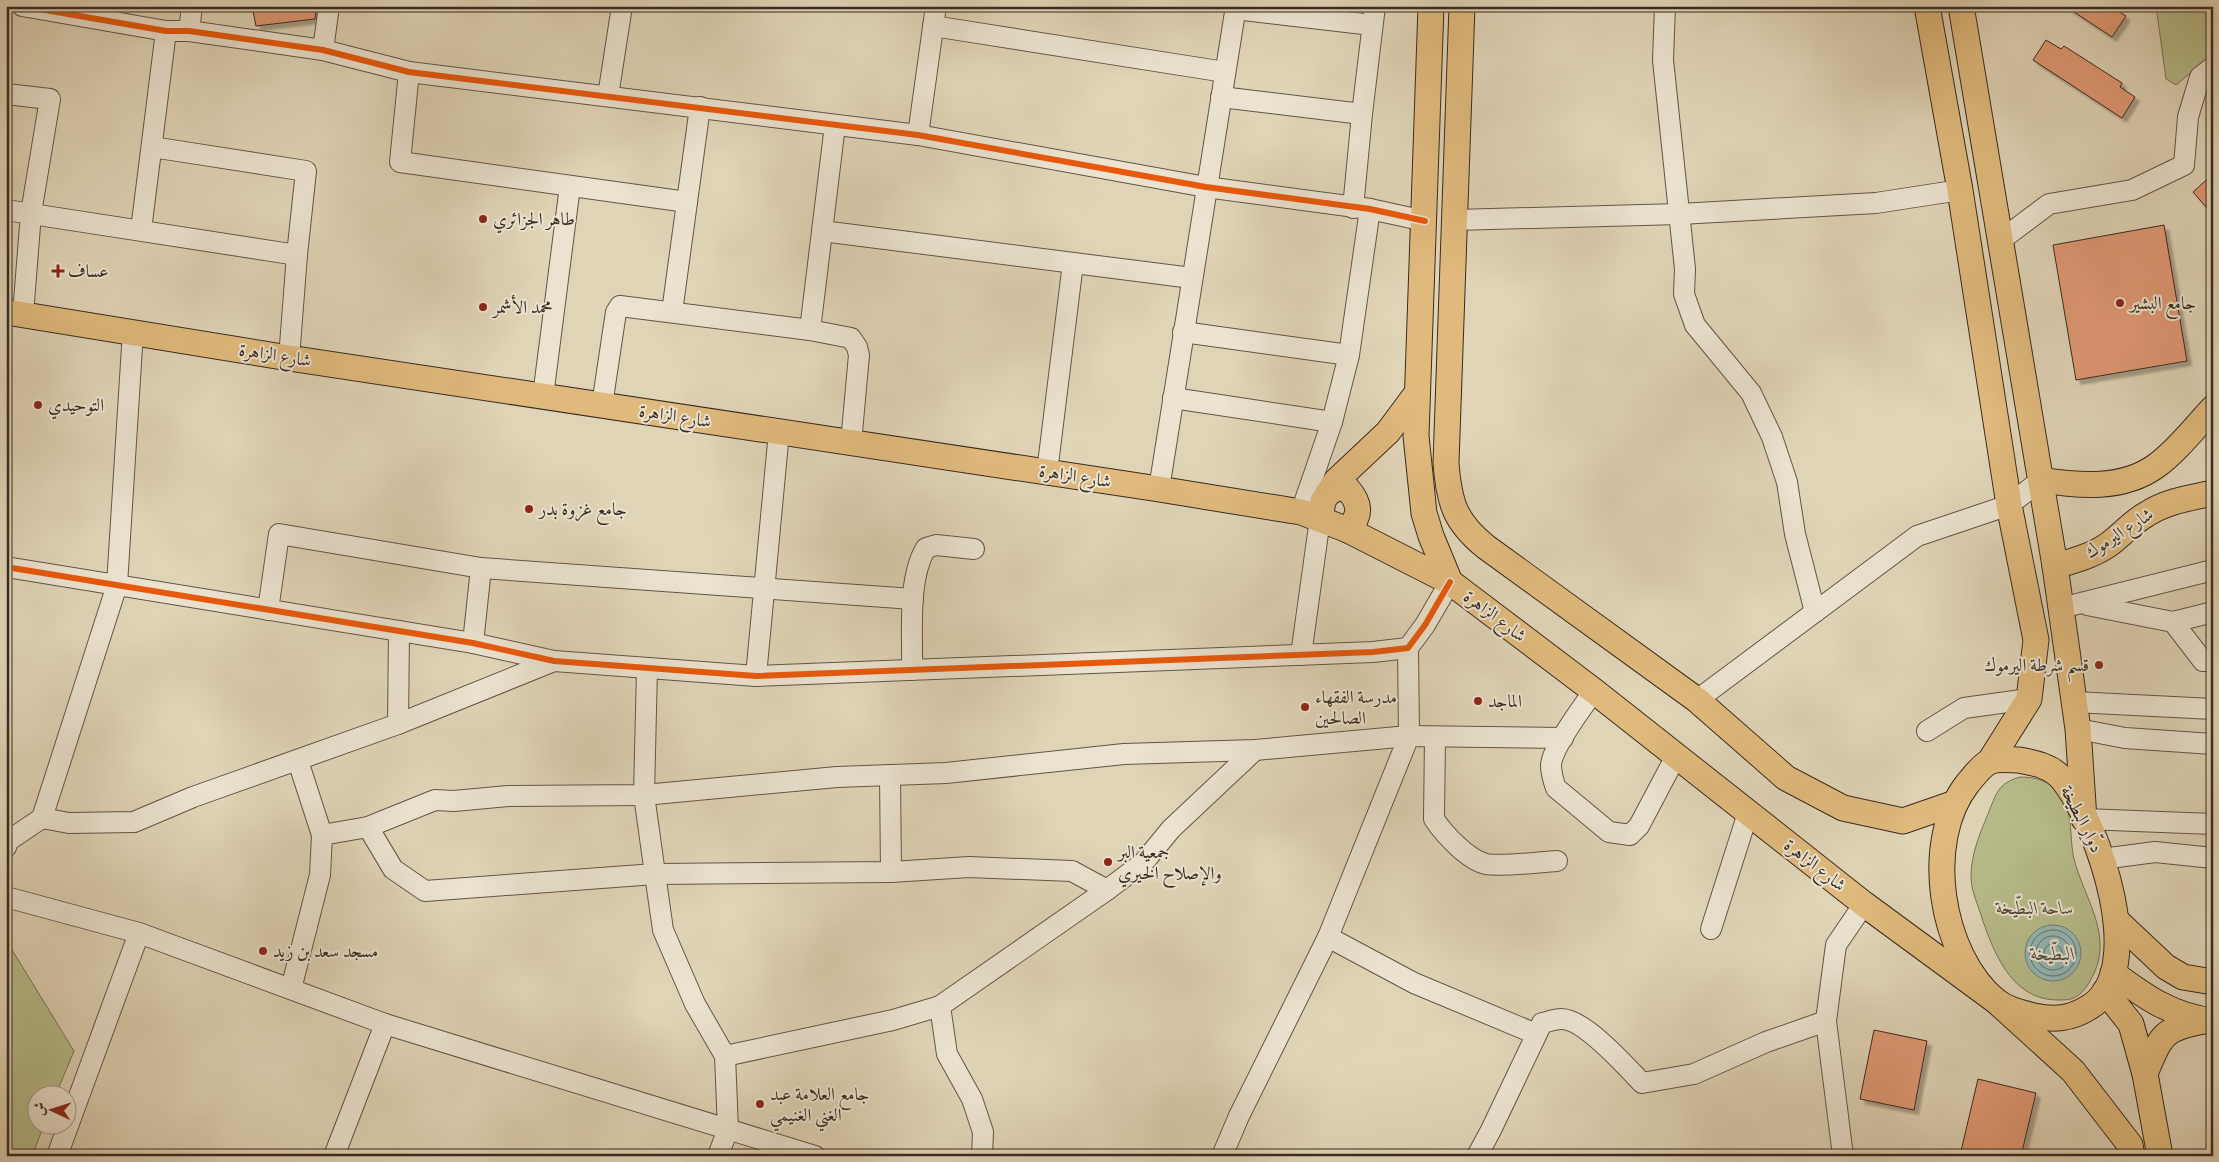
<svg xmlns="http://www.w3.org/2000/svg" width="2219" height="1162" viewBox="0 0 2219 1162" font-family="Vollkorn,Amiri,serif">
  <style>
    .green { fill: #b7bc8b; stroke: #787456 }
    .water { fill: #94b7b3; stroke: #707f79 }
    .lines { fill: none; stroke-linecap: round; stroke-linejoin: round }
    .shore { stroke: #66716a; stroke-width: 1 }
    .building { fill: #e19974; stroke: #392b21; filter: url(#shadow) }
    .minor-casing { stroke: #635546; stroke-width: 22 }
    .major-casing { stroke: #392b21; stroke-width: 27 }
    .minor { stroke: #ebe3d0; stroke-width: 20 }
    .major { stroke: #e0ba7c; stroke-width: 25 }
    .cycleway-casing { stroke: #ebe3d0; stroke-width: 9 }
    .cycleway { stroke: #e8590c; stroke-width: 6 }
    .poi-dot { fill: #8f2418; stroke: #ebe3d0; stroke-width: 2 }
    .labels { text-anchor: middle; stroke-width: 4; stroke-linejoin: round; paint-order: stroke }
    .poi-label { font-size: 18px; fill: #392b21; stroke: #ebe3d0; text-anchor: start }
    .street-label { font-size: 18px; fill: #392b21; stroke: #ebe3d0 }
    .park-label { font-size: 18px; font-style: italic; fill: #524836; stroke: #ebe3d0 }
    .water-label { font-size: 19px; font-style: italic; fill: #504e46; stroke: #ebe3d0 }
  </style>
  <defs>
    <filter id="shadow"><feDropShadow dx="4.5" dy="4.5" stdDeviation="1" flood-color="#0004"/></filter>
  </defs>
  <rect width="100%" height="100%" fill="#e0d4b7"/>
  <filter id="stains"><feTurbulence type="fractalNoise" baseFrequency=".004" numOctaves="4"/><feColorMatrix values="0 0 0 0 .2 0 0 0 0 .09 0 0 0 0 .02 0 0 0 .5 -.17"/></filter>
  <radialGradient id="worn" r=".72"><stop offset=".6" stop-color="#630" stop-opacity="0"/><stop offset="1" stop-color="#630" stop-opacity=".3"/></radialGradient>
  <g class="green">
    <polygon points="2156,6 2213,6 2213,54 2176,85 2166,79"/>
    <path d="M2020 777C2037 777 2049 781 2060 794 2074 813 2069 838 2074 859 2085 901 2116 938 2090 981 2086 989 2080 996 2071 999 2067 1000 2061 1000 2056 1000 2010 999 1992 949 1980 912 1976 900 1971 889 1971 876 1971 855 1980 833 1988 814 1996 794 1998 783 2020 777Z"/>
    <polygon points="6,940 74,1051 56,1094 38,1094 38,1124 44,1125 32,1156 6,1156"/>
  </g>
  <circle class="water" cx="2053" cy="953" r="28"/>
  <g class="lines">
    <g class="shore">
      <circle cx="2053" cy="953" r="23"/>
      <circle cx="2053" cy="953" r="17"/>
      <circle cx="2053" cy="953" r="9"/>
    </g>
  </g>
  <g class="building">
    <polygon points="252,6 315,6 316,10 315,19 256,26"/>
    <polygon points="2065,6 2110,6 2126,16 2112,37"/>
    <polygon points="2046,40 2061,49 2064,46 2122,83 2120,87 2135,97 2122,118 2033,60"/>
    <polygon points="2213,174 2213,215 2193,192"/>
    <polygon points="2164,225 2187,361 2076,380 2053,245"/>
    <polygon points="1874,1030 1927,1041 1914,1110 1860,1099"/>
    <polygon points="1978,1079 2036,1093 2021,1156 1981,1156 1961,1151"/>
  </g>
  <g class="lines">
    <g class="minor-casing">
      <g id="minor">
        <polyline points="22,6 166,31 189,31 323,50 409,72 918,135 1206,187 1370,209 1425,221"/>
        <polyline points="1665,6 1663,60 1685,269 1684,294 1695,325 1751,393 1772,437 1787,482 1795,534 1815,612"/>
        <polyline points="1235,9 1372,25"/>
        <polyline points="933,26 1225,72"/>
        <polyline points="189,31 192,6"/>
        <polyline points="323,50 329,6"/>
        <polyline points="409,72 400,162 687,202"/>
        <polyline points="6,94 50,99 31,213 23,314"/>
        <polyline points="608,96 622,6"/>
        <polyline points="1221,97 1362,114"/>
        <polyline points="918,135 936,6"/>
        <polyline points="152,147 306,171 297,255 289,358"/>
        <polyline points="1353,208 1362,114 1375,6"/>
        <polyline points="6,210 297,255"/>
        <polyline points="1455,220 1680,214 1876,203 1960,190"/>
        <polyline points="141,230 166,31"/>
        <polyline points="822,231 1192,278"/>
        <polyline points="2001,240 2049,204 2132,190 2184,165 2188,117 2200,77 2213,67"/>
        <polyline points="672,312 700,107"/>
        <polyline points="810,330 835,125"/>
        <polyline points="1183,332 1349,355"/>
        <polyline points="543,396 570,186"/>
        <polyline points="1173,398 1332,422"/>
        <polyline points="602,405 616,312 620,306 810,330 851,338 857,347 859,355 851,443"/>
        <polyline points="1047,472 1073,263"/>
        <polyline points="1159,489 1236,6"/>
        <polyline points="1301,512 1332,422 1349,355 1370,209"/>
        <polyline points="6,567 473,643 554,661 756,676 1373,652 1408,648 1425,625 1450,582"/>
        <polyline points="2087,605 2173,622 2213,612"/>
        <polyline points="2061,608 2213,570"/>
        <polyline points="268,610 279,534 481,568 913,599"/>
        <polyline points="2173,622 2203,661 2213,661"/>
        <polyline points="473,643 481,568"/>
        <polyline points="1301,655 1320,519"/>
        <polyline points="647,668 644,795 655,874 663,930 695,1004 725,1056 728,1129 718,1156"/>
        <path d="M912 670C913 634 907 579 926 548L936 545 974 549"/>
        <polyline points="756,676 779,432"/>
        <path d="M1594 691C1583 706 1552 748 1551 765 1551 773 1553 780 1556 788L1609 832 1630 835 1639 826 1676 756"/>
        <polyline points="1697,700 1917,536 2009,505 2041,480"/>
        <polyline points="2074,702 2213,709"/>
        <polyline points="398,724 399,631"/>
        <polyline points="2078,729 2125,738 2213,744"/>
        <polyline points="1927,731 1964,708 2029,699"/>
        <path d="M1435 737 1434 819C1444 834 1468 860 1486 864 1503 867 1539 862 1557 861"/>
        <polyline points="890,775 891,872"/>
        <polyline points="42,818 69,823 134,822 193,797 398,724 554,661"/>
        <polyline points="2084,819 2213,824"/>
        <polyline points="368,827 393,869 425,891 655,874 891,872 969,867 1072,871 1107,890"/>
        <polyline points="322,835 368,827 435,800 454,801 508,796 644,795 837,777 946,773 1124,754 1255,750 1409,736 1563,738"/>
        <polyline points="6,847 8,841 42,818 117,585 133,331"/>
        <polyline points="2102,859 2155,852 2213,858"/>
        <polyline points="6,897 139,933 57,1156"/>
        <polyline points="1711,929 1748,813"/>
        <polyline points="139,933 385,1024 815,1156"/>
        <polyline points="1328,937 1414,983 1536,1034"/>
        <polyline points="291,989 320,875 322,835 298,761"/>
        <polyline points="940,1006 947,1054 972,1099 983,1132 982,1156"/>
        <polyline points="725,1056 893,1020 940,1006 1107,890 1144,862 1171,829 1255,750"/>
        <polyline points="334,1156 385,1024"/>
        <polyline points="1222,1156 1239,1116 1328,937 1409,736 1408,648"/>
        <path d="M1477 1156 1491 1130 1542 1023C1548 1022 1554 1019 1561 1019 1583 1018 1627 1067 1642 1083L1694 1074 1766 1042 1826 1021"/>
        <polyline points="1843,1156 1826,1021 1836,945 1864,904"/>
      </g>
    </g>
    <g class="major-casing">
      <g id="major">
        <polyline points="1431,6 1416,436 1424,513 1431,536 1450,582"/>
        <path d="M1462 6 1446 463C1449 503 1455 522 1486 547L1697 700 1786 778 1843 808 1903 821 1955 803"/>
        <polyline points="1927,6 1960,190 2009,505 2036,640 2029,699 1990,761"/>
        <polyline points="1961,6 2055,566 2078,729 2084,819"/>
        <polyline points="6,312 289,358 1159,489 1301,512 1348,530 1450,582 1594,691 1864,904 1996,1001 2073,1071 2130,1145 2132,1156"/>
        <path d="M2041 480C2079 486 2123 490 2156 466 2178 450 2195 427 2213 408"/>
        <path d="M1329 492 1339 488H1347C1360 503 1362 514 1348 530"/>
        <polyline points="1320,519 1323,501 1336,481 1388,432 1417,393"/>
        <path d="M2055 566C2073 561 2092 556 2108 545 2122 535 2132 522 2147 514 2167 501 2190 498 2213 493"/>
        <path d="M2019 760C2035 763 2052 766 2063 780 2097 822 2151 972 2088 1008 2070 1019 2054 1020 2034 1016 2021 1013 2006 1009 1996 1001 1940 955 1922 841 1968 783 1974 776 1981 766 1989 762 1997 758 2011 760 2019 760Z"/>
        <polyline points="2116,920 2166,967 2183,977 2213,982"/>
        <path d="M2113 973C2145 997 2172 1016 2213 1021"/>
        <polyline points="2105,991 2131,1024 2145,1074 2160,1156"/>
        <path d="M2145 1074C2161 1035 2163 1028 2205 1021"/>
      </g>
    </g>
    <use href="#minor" class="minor"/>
    <use href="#major" class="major"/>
    <g class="cycleway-casing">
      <g id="cycleway">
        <polyline points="22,6 166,31 189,31 323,50 409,72 918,135 1206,187 1370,209 1425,221"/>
        <polyline points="6,567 473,643 554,661 756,676 1373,652 1408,648 1425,625 1450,582"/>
      </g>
    </g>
    <use href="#cycleway" class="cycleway"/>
  </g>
  <g class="poi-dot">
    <circle cx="483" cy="219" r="5"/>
    <path d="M55.5 263.5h5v5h5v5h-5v5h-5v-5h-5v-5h5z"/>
    <circle cx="2120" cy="303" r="5"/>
    <circle cx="483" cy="307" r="5"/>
    <circle cx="38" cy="405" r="5"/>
    <circle cx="529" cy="509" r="5"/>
    <circle cx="2099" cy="665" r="5"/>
    <circle cx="1478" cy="701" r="5"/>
    <circle cx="1305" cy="707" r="5"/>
    <circle cx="1108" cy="862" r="5"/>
    <circle cx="263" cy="951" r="5"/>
    <circle cx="760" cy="1104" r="5"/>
  </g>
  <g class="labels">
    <g class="poi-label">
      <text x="493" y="225">طاهر الجزائري</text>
      <text x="68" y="277">عساف</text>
      <text x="2130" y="309">جامع البشير</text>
      <text x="493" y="313">محمد الأشمر</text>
      <text x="48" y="411">التوحيدي</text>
      <text x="539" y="515">جامع غزوة بدر</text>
      <text x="2089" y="671" text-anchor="end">قسم شرطة اليرموك</text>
      <text x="1315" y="703">مدرسة الفقهاء<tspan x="1315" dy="21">الصالحين</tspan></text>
      <text x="1488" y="707">الماجد</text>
      <text x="1118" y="858">جمعية البر<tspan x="1118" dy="21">والإصلاح الخيري</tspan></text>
      <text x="273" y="957">مسجد سعد بن زيد</text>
      <text x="770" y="1100">جامع العلامة عبد<tspan x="770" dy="21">الغني الغنيمي</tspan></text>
    </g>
    <g class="street-label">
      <text transform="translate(275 355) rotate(9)" y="6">شارع الزاهرة</text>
      <text transform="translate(675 416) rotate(9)" y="6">شارع الزاهرة</text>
      <text transform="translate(1075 476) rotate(9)" y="6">شارع الزاهرة</text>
      <text transform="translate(2119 533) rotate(-33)" y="6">شارع اليرموك</text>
      <text transform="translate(1495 616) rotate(37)" y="6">شارع الزاهرة</text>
      <text transform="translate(2082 819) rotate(63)" y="6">دوّار البطيخة</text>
      <text transform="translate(1815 865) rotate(38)" y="6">شارع الزاهرة</text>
    </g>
    <g class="park-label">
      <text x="2035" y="914">ساحة البطّيخة</text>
    </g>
    <g class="water-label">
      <text x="2053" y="960">البطّيخة</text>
    </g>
  </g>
  <rect width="2219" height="1162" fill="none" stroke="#e0d4b7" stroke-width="25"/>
  <rect x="8" y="8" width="2204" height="1147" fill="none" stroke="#392b21" stroke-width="2.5"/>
  <rect x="12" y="12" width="2194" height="1137" fill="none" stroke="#392b21"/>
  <g transform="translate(52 1110) rotate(274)"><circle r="24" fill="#ebe3d0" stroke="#a4998a"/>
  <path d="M0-4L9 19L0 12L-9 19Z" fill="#8f2418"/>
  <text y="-8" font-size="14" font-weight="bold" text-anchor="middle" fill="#392b21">ش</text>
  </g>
  <rect width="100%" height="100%" filter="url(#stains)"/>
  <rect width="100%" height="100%" fill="url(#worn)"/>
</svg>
